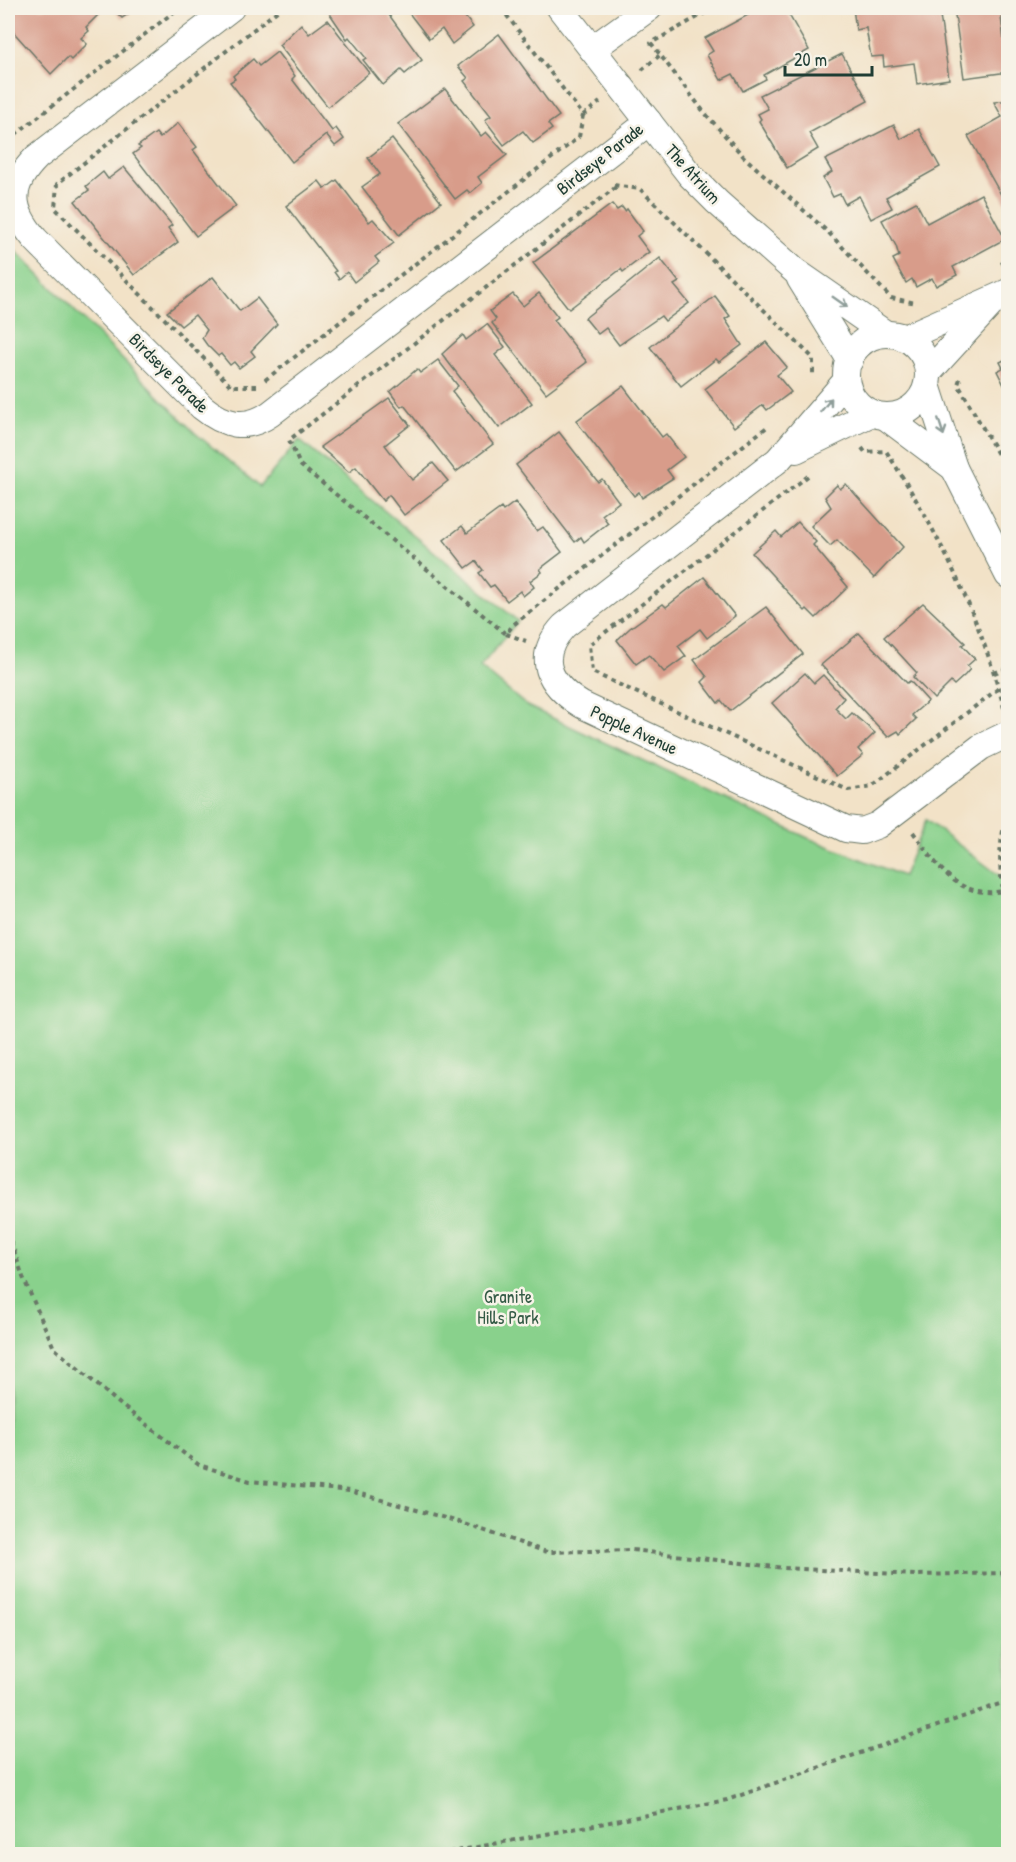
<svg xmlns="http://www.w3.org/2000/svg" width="1016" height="1862" viewBox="0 0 1016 1862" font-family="'Patrick Hand',sans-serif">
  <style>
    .green { fill: #89d18c; stroke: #548760; stroke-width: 1.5 }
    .building { fill: #d89c8a }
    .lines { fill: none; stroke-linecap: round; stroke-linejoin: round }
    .minor-casing { stroke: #697767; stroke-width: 28 }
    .path { stroke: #697767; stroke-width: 4; stroke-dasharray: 4.5 4.5; stroke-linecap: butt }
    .minor { stroke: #fff; stroke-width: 26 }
    .oneway { stroke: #8f9e9a }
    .labels { text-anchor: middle; stroke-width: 5; stroke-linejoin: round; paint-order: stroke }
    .street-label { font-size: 18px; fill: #1f3d34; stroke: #f7f3e8 }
    .park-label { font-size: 18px; fill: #345b46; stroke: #f7f3e8 }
  </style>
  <rect width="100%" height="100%" fill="#f7f3e8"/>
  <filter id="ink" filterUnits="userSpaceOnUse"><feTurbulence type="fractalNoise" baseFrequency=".0167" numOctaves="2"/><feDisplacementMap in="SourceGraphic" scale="12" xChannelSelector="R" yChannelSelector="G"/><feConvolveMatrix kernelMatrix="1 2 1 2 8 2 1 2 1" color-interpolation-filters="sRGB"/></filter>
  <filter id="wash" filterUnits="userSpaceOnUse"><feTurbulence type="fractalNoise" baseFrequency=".008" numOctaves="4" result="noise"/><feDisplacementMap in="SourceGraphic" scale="24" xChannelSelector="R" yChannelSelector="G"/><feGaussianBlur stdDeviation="1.35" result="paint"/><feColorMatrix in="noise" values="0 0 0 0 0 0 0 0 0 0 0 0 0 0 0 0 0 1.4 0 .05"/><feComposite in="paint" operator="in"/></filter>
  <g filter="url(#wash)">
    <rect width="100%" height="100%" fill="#f2e2c7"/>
    <polygon class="green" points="8,243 194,432 260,487 299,440 518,621 480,667 527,706 808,838 903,876 926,820 1008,882 1008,1854 8,1854"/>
    <g id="blocks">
      <g class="building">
        <polygon points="8,8 103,8 104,9 86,27 89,31 81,38 87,44 71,60 68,57 51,74 8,26"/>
        <polygon points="112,8 137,8 122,18"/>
        <polygon points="326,8 384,8 422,60 405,74 401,70 383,85 363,60 366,58 349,37 347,39"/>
        <polygon points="405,8 470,8 462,13 473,27 452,44 442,29 429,39"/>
        <polygon points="761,8 785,8 809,50 764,75 766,79 743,91 733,74 721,80 707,55 713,51 705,38"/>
        <polygon points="853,8 939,8 949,79 917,84 914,63 884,67 883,56 871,57 866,28 856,30"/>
        <polygon points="954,8 1008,8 1008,17 1001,17 1008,72 964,78"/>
        <polygon points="328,20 369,73 328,107 279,45 301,24 309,34"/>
        <polygon points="499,34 559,116 548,124 552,129 533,143 523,131 504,145 485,120 491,116 464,81 468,78 458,66"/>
        <polygon points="277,52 295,76 292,79 332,131 336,128 344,139 335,146 326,135 292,162 230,82 235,79 233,76 253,59 259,66"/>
        <polygon points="842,54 868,101 809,133 818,149 787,168 759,121 761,119 758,114 768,109 760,95"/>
        <polygon points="445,89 481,136 486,132 507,155 478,177 482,183 470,193 467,190 455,199 398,124"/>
        <polygon points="1008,100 1008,207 968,136 1002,117 994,102"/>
        <polygon points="178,123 197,147 193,150 236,206 196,236 133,154 141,148 138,146 156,133 160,138"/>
        <polygon points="894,125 901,139 919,129 940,167 886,197 892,208 871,219 859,196 845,204 840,194 833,197 823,178 832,172 825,160"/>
        <polygon points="392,139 441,202 399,235 362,187 380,174 368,158"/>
        <polygon points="124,167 172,225 168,228 178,242 134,275 75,201 89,190 86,186 103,172 108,179"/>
        <polygon points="337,180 369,222 373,219 394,243 375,257 379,262 354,282 347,272 339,279 334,272 336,271 286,206 319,181 325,189"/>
        <polygon points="981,194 1005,239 953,267 957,275 936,286 932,278 916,287 912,279 906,283 893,259 899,256 896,246 882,220 916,202 927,223"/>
        <polygon points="612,204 617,210 622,207 625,211 627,209 643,231 637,236 649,252 623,272 621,269 569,309 533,263"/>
        <polygon points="660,258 679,282 674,285 689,303 665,321 661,316 619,345 606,328 598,334 585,318"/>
        <polygon points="213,277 240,311 257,298 277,324 251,351 255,356 239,368 234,362 230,365 221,354 218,356 207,345 202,338 207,330 195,315 181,326 167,312"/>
        <polygon points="539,293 558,317 554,320 587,362 546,393 492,323 496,319 490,311 513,294 523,306"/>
        <polygon points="715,296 730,316 725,319 742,345 719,362 716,359 681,386 650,347"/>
        <polygon points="487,324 505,347 495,355 532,403 499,428 442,354 463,335 466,340"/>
        <polygon points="766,342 787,367 777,375 791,392 767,410 763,405 734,427 705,389"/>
        <polygon points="1008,358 1008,393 997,371 1003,368 1000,362"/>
        <polygon points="438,360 458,386 452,391 493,444 456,472 404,405 401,407 390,392 417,369 420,373"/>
        <polygon points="623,386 662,437 666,434 684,457 667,470 673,478 642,498 639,492 634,496 576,421"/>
        <polygon points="389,398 410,425 385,445 412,480 433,463 448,481 404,515 389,495 383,501 356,467 349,472 320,447"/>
        <polygon points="559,432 598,482 602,479 619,502 602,515 608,523 584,542 581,537 575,542 516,465"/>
        <polygon points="846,484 903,547 874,578 837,540 830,546 811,526 831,507 825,497 837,485 840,489"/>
        <polygon points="515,502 537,531 543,527 562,552 540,569 542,572 530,581 534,587 523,596 520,591 507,601 494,585 490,587 479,573 483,570 476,561 466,568 444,540 462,526 467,533 501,508 503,511"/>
        <polygon points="798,522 816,542 813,545 848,587 816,618 807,609 805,611 752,553 776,531 781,537"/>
        <polygon points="704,577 735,616 707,638 700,629 678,646 686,656 664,672 649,655 636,664 617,640 630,628 663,604 666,607"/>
        <polygon points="923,603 965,643 962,645 975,659 967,666 970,669 965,675 954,685 951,682 934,699 913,677 917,673 884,637"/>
        <polygon points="766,607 803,654 730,711 721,700 718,703 702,682 707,677 694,660"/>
        <polygon points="859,633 907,683 910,681 928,701 912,715 916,719 900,734 898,731 888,737 821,665"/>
        <polygon points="805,673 814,683 823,675 844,698 835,708 846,719 852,713 875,733 858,749 863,755 837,776 772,703"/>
      </g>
    </g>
  </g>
  <g filter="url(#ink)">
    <use href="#blocks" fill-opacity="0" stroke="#697767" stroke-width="1.5"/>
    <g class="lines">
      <g class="minor-casing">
        <g id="minor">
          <path d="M231 8 37 157C8 186 9 208 35 239L202 407C224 425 245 431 270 414L649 122"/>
          <polyline points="560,8 690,175 717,202 795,271 886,334"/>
          <polyline points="592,49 649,8"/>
          <polyline points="800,279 850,360"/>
          <circle cx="887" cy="375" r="41"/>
          <polyline points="904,338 1008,292"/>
          <polyline points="928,373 991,304"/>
          <path d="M846 381 778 460 564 626C534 658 549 685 582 705L846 829 862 831 878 825 981 747 1008 734"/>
          <polyline points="927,385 954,468 1008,575"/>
          <polyline points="886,417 954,468"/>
          <polyline points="796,450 872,413"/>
        </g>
      </g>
      <g class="path">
        <polyline points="501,8 583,115 579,137"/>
        <polyline points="714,8 651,43 704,112 744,157 830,234 891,298 916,303"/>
        <polyline points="642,70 660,55"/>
        <polyline points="583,115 600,102"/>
        <polyline points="8,140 179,8"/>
        <polyline points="614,185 640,189 813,358 813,376"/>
        <polyline points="616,187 289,440 300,465 506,634 513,625 767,427"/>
        <polyline points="1001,264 1008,260"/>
        <polyline points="960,379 958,384 1008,472"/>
        <polyline points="265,380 579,137"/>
        <polyline points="257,386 231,386 55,208 57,184 281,8"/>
        <path d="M862 448 865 452 886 451C938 531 980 616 1004 708"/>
        <polyline points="808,476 589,645 592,672 848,790 872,786 999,688"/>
        <polyline points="506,634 526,641"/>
        <polyline points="994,673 1008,668"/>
        <path d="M1008 813C997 844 998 878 1008 908"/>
        <path d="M913 832C939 868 958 901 1008 890"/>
        <polyline points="8,1233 23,1277 54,1348 121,1405 199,1465 250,1481 350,1491 459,1522 547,1552 632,1550 784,1568 916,1575 1008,1573"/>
        <polyline points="440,1854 727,1800 1008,1701"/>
      </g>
      <use href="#minor" class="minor"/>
    </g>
    <defs><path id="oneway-shaft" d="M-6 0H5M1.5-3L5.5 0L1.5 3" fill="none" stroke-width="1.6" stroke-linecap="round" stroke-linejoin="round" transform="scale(1.5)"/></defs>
    <g class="oneway">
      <use href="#oneway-shaft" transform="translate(840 302) rotate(35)"/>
      <use href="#oneway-shaft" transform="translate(826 405) rotate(-51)"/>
      <use href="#oneway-shaft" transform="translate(941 427) rotate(72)"/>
    </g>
  </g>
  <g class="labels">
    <g class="street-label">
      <text transform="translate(600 159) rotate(-38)" y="6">Birdseye Parade</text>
      <text transform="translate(693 174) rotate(48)" y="6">The Atrium</text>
      <text transform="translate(169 373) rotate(45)" y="6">Birdseye Parade</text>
      <text transform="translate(634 730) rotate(25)" y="6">Popple Avenue</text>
    </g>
    <g class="park-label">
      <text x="508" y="1303">Granite<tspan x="508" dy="21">Hills Park</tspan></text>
    </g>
  </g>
  <rect width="1016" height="1862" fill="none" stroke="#f7f3e8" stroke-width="30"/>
  <path d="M785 66v9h87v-9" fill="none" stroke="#1f3d34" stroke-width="3"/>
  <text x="794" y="66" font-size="18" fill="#1f3d34" stroke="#f7f3e8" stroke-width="4.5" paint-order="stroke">20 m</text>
</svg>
